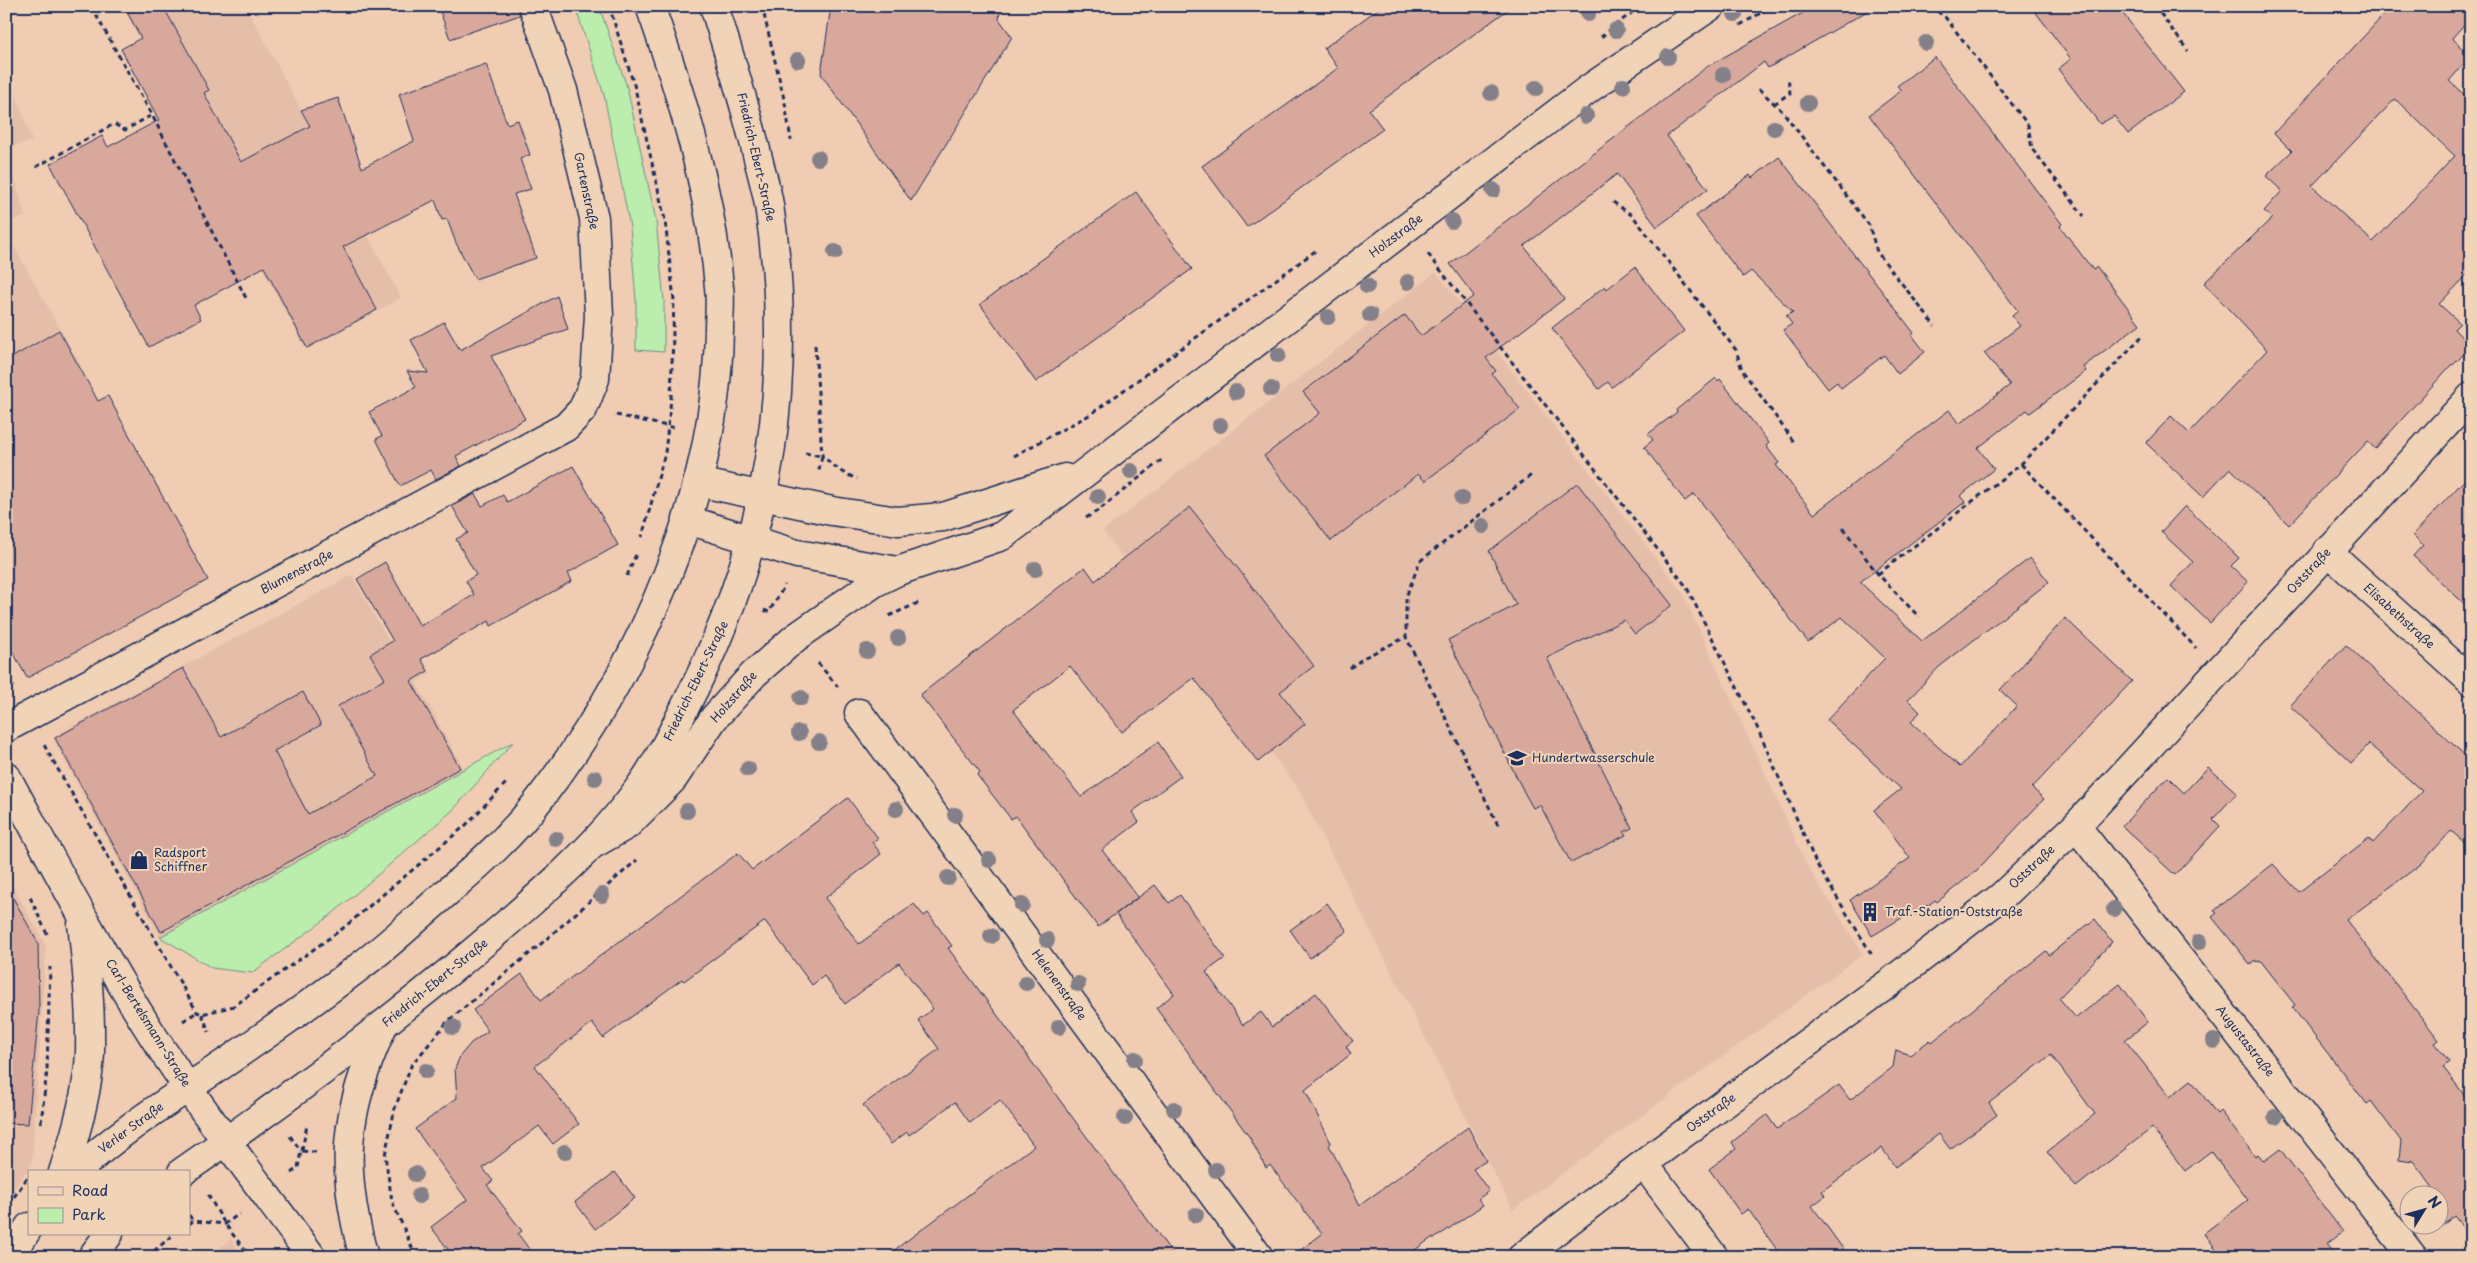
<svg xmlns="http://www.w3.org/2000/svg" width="2477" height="1263" viewBox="0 0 2477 1263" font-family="'Playpen Sans',sans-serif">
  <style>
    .built { fill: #e5beaa }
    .green { fill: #bbedac; stroke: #6b8e85 }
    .building { fill: #d9a89c; stroke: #1b2f5e; fill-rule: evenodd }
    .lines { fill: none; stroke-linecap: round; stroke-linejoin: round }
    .street-casing { stroke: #1b2f5e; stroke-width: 31 }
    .secondary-casing { stroke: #1b2f5e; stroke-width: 31 }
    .path { stroke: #1b2f5e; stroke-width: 3; stroke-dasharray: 5 4; stroke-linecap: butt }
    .street { stroke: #f1d3b7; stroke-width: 28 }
    .secondary { stroke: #f1d3b7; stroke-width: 28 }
    .tree { fill: #848089 }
    .labels { text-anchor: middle; stroke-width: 4; stroke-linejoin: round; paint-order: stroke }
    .street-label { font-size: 12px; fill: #1b2f5e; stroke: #f1d3b7 }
    .poi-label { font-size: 12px; fill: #1b2f5e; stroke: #f1d3b7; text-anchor: start }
  </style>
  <rect width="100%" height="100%" fill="#f0ccb3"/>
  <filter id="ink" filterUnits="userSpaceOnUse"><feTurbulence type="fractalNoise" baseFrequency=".02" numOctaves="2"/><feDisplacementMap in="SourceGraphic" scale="10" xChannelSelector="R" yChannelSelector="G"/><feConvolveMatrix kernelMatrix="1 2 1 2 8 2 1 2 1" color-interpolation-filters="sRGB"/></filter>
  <g filter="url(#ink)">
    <g class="built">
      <polygon points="122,6 246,6 401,298 306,350"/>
      <polygon points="6,66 32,141 7,148 25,217 6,222"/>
      <polygon points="6,232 83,369 6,412"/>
      <polygon points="1436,272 1682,592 1808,867 1863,954 1513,1210 1297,787 1103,531"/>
      <polygon points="352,575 389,641 428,620 444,648 423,659 431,673 416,682 464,769 160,937 53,739 54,736"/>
      <polygon points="6,873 46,946 32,1163 6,1200"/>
      <polygon points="231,1239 243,1257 207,1257"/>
    </g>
    <g class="green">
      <polygon points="575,6 599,6 627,87 656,221 664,301 664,352 636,350 636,300 630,227 604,95"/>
      <polygon points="513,742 453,810 331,915 252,973 212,968 160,937"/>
    </g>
    <g class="building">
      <polygon points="124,6 163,6 209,90 204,93 241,162 310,126 301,110 338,98 362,168 414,141 399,94 486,64 507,124 518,120 530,155 520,159 531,189 514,194 536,258 475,279 456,243 447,219 442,220 435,200 343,247 377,310 307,348 264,267 194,305 201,319 149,347 50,164 102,136 108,147 159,120 121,49 141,38"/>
      <polygon points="438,6 518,6 520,15 450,39"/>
      <polygon points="831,6 1001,6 999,19 1012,37 911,201 821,74"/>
      <polygon points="1382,6 1513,6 1369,110 1383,129 1247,227 1202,166 1338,68 1324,48"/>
      <polygon points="1815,6 1876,6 1768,68 1764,62 1667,136 1708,189 1657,227 1617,174 1524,246 1564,299 1486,358 1496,371 1492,374 1520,409 1425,481 1418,474 1331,541 1264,456 1320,413 1303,392 1405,315 1421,336 1474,296 1450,264 1708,66"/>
      <polygon points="2031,6 2117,6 2184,92 2128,134 2114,116 2100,124 2058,69 2071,59"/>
      <path d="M2392 6H2471V17L2452 38 2471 56 2449 81 2471 101V271L2439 304 2460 323 2454 329 2471 347 2453 365 2452 364 2375 449 2368 441 2289 525 2230 468 2203 497 2146 443 2171 416 2189 433 2267 350 2204 283 2272 218 2264 211 2282 191 2266 176 2292 151 2274 133ZM2395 99 2455 156 2373 242 2312 186Z"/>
      <polygon points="1935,57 2062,224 2060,226 2093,270 2097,267 2140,324 2083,367 2086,371 2030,413 2027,410 1978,448 1994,469 1960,496 1965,502 1860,582 1922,641 2030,558 2049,582 1939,667 1908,700 1920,712 1911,722 1960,767 2017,706 2000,690 2065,618 2132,681 2032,788 2044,799 1976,871 1937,902 1935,900 1916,915 1913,911 1872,936 1850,900 1910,858 1874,810 1901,789 1827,720 1885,658 1842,617 1808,642 1698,498 1694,494 1685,501 1644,447 1653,440 1648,434 1677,412 1676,410 1716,378 1718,381 1720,379 1769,443 1766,446 1779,463 1776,465 1814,514 1949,410 1959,424 2010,385 1984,353 2020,326 2012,316 2018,311 1869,115 1902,90 1897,86"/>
      <polygon points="1779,157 1914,333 1912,335 1925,352 1898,374 1884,355 1841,388 1837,382 1828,389 1783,330 1792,324 1786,316 1793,312 1751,271 1743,277 1696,216 1750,175 1752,178"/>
      <polygon points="1136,192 1192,269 1036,382 980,304"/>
      <polygon points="1635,267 1684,331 1612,387 1608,382 1599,389 1552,328 1605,286 1607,289"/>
      <polygon points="557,296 568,329 491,356 525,419 456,456 461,466 436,479 431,470 400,486 376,439 382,436 369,412 416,387 407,371 428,373 411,340 444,322 460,350"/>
      <polygon points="59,330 98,401 108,396 208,580 27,678 6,639 6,361"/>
      <polygon points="573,466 618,545 568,573 572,581 491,626 489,621 421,659 428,671 411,681 460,768 161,932 55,738 183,668 221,737 303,692 321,725 274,751 308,814 377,776 338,706 385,679 370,654 393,641 357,579 385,562 420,626 474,595 466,581 476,575 456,539 468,533 452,506 475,494 482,506 503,495 507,502"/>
      <polygon points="2471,473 2471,610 2413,556 2423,545 2413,535"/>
      <polygon points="1577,483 1672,605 1635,634 1624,620 1547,658 1632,828 1624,832 1626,835 1571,863 1540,805 1533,808 1524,792 1448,640 1516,605 1489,551"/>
      <polygon points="2185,506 2239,558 2231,566 2248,582 2210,623 2171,586 2193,562 2161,532"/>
      <polygon points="1190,507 1314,666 1280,692 1305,724 1258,762 1194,678 1122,732 1070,666 1013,710 1081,797 1158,742 1181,776 1132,812 1139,822 1102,850 1138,897 1098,927 1016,816 1011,819 977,775 980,772 920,695 1085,567 1095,581"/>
      <polygon points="2346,645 2471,761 2471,848 2451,831 2421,864 2346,920 2439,1040 2435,1043 2449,1062 2443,1067 2471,1104 2471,1238 2454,1216 2437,1230 2434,1226 2440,1226 2440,1196 2434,1196 2437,1193 2413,1161 2399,1159 2401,1141 2371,1101 2367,1104 2292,1007 2295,1005 2260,960 2256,962 2255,960 2250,964 2212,917 2217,913 2214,911 2273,864 2299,892 2369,838 2373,843 2422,791 2369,744 2351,763 2290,706"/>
      <polygon points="2208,767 2237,793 2213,819 2220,826 2175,875 2122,826 2168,777 2184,793"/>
      <polygon points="848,798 878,838 872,842 881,854 825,898 859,944 914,904 924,916 928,913 952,946 948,948 1175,1257 885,1257 1034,1146 1000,1100 970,1123 955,1102 909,1135 907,1132 891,1144 863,1105 939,1049 918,1020 933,1009 899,963 845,1004 824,976 812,985 765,921 684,981 682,979 603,1038 592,1023 535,1066 579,1124 553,1144 539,1126 483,1168 493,1181 487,1185 522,1231 518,1234 535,1257 454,1257 431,1227 467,1200 415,1129 457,1098 455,1069 460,1056 471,1043 488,1031 473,1010 522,974 541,1000 738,853 752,870"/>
      <polygon points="6,885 38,943 39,1011 28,1124 6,1123"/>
      <polygon points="1155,885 1169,903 1180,895 1225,958 1206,972 1243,1025 1261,1012 1272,1027 1316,993 1353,1041 1346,1046 1351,1054 1305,1090 1331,1143 1329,1145 1360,1205 1468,1127 1486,1161 1473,1169 1489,1191 1478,1199 1483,1205 1434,1239 1433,1237 1405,1257 1291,1257 1322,1234 1270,1165 1266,1168 1250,1138 1156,1008 1174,994 1116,914"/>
      <polygon points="1327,903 1347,931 1310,958 1290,930"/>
      <polygon points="2095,919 2112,942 2059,998 2076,1018 2120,984 2148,1022 2125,1040 2170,1097 2191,1080 2217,1114 2220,1111 2255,1156 2258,1154 2264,1161 2280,1149 2343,1232 2327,1244 2337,1257 2222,1257 2204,1233 2248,1200 2211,1151 2185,1171 2152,1128 2076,1187 2047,1152 2095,1114 2051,1055 1989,1103 1997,1115 1950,1149 1939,1134 1895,1167 1882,1148 1822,1191 1825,1196 1812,1206 1849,1257 1782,1257 1748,1209 1741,1214 1709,1169 1736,1149 1732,1142 1767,1115 1777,1129 1839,1085 1850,1100 1893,1067 1896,1050 1910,1055 1930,1040 1932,1042 2046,951 2049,955"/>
      <polygon points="615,1172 635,1198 595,1229 575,1202"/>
    </g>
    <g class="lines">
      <g class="street-casing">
        <g id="street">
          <polyline points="698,482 832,511 898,521 943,517 1065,478"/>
          <polyline points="688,520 797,554 898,571"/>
          <polyline points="2327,551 2471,681"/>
          <polyline points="859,713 1259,1257"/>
          <polyline points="6,728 566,427 583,409 595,379 599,315 594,218 563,90 533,6"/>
          <polyline points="2076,826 2413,1257"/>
          <polyline points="595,843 627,825 673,779 714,718 754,674 795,638 874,583 898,571 1002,536 1590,88 1711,6"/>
          <polyline points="1644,1164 1714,1257"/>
          <polyline points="1522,1257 1664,1148 1889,983 2002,896 2076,826 2471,397"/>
        </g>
      </g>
      <g class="secondary-casing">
        <g id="secondary">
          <path d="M6 776C54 864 101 954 155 1039 204 1114 259 1185 312 1257"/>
          <path d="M63 1172C76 1134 88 1093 90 1053 91 1010 87 966 82 924"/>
          <path d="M76 1172C122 1129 175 1097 228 1061 273 1030 319 998 363 964 386 947 407 927 429 908 469 873 510 839 542 796 641 667 717 494 719 330 719 316 721 301 719 287 711 191 682 96 650 6"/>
          <path d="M182 1172C278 1106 371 1036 461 962 524 909 590 856 639 788 661 758 677 723 694 689 771 533 795 377 769 205 766 186 760 168 756 150 744 101 729 54 714 6"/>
          <polyline points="10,1257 29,1227"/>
          <polyline points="92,1257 109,1234"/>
          <path d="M364 1257C339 1167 344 1112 382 1028"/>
        </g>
      </g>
      <g class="path">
        <polyline points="96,6 96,15 152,115 246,298"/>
        <polyline points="609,6 635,88 665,220 674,300 671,399 665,453 642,537"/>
        <polyline points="762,6 785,103 791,140"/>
        <polyline points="1930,6 1945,17 2028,125 2032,149 2084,216"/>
        <polyline points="2155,6 2188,51"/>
        <polyline points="1740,25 1773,6"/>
        <polyline points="1601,37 1640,6"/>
        <polyline points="1759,89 1783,112 1869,225 1877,252 1935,326"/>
        <polyline points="1774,104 1790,93 1788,77"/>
        <polyline points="36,167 114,124 125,130 152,115"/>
        <polyline points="1613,202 1633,216 1736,350 1742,370 1794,442"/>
        <polyline points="1428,254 1686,586 1756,725 1816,863 1872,955"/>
        <polyline points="815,345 822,456 842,472 857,479"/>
        <polyline points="616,415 676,428"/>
        <polyline points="805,453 822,456 818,474"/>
        <polyline points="1014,456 1091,414 1318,249"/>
        <polyline points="2021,464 2196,648"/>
        <polyline points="1086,518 1099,510 1164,458"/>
        <polyline points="1843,528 1878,574 1919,617"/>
        <polyline points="1878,574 2021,464 2144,334"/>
        <polyline points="627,576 637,552"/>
        <polyline points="764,610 769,612 785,585"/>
        <polyline points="889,616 920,602"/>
        <polyline points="818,663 838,687"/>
        <polyline points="1350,668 1365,657 1406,637"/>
        <polyline points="6,675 13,687"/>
        <polyline points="44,745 197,1012 202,1014 234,1006 342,929 466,825 506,783"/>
        <polyline points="1498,825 1406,637 1406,597 1420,561 1534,473"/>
        <polyline points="30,897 47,934"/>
        <polyline points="202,1014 209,1032"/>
        <polyline points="183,1021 197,1012"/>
        <polyline points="41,1123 47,1070 50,967"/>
        <polyline points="290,1136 301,1151"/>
        <polyline points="302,1150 307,1125"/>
        <polyline points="291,1173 298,1168 301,1151 316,1152"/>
        <polyline points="208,1195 225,1224 250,1257"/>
        <polyline points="14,1197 29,1175"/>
        <polyline points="189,1215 193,1221"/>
        <polyline points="189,1224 193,1221 225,1224 239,1214"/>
        <polyline points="147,1257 174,1234"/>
        <polyline points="416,1257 392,1201 385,1155 395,1108 411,1066 448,1021 535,949 637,860"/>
      </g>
      <use href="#street" class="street"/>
      <use href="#secondary" class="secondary"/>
    </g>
    <g class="tree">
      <circle cx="1588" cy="14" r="8"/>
      <circle cx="1735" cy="14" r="8"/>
      <circle cx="1616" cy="30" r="8"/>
      <circle cx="1926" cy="43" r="8"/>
      <circle cx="1668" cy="57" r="8"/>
      <circle cx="798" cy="60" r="8"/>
      <circle cx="1723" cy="75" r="8"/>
      <circle cx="1623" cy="86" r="8"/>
      <circle cx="1536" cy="88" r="8"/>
      <circle cx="1491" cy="93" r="8"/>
      <circle cx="1808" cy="103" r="8"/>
      <circle cx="1586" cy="116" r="8"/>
      <circle cx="1774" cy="128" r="8"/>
      <circle cx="818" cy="158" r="8"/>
      <circle cx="1493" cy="190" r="8"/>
      <circle cx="1452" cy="221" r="8"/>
      <circle cx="835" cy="252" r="8"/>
      <circle cx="1408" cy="282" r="8"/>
      <circle cx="1367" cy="286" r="8"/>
      <circle cx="1370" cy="315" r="8"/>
      <circle cx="1328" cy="317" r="8"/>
      <circle cx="1278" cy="355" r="8"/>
      <circle cx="1271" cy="389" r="8"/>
      <circle cx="1236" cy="392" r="8"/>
      <circle cx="1220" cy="425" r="8"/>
      <circle cx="1131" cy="471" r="8"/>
      <circle cx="1098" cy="497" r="8"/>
      <circle cx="1462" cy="498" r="8"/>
      <circle cx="1483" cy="526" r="8"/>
      <circle cx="1035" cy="569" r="8"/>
      <circle cx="898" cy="638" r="8"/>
      <circle cx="867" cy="651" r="8"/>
      <circle cx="801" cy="698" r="8"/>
      <circle cx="799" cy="733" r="8"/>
      <circle cx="819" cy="742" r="8"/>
      <circle cx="748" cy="769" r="8"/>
      <circle cx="595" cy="778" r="8"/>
      <circle cx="896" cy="809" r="8"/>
      <circle cx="687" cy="811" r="8"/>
      <circle cx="955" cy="815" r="8"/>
      <circle cx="556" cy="839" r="8"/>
      <circle cx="989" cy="860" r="8"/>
      <circle cx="948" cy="878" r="8"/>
      <circle cx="602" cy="895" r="8"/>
      <circle cx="1022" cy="905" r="8"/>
      <circle cx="2114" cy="909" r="8"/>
      <circle cx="991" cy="936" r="8"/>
      <circle cx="1047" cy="940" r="8"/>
      <circle cx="2199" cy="942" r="8"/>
      <circle cx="1026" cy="983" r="8"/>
      <circle cx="1078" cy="984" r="8"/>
      <circle cx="453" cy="1027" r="8"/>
      <circle cx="1059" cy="1027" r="8"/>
      <circle cx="2214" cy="1041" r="8"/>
      <circle cx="1135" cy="1059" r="8"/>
      <circle cx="426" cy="1071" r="8"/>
      <circle cx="1174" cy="1109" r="8"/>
      <circle cx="2275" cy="1117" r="8"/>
      <circle cx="1125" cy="1118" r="8"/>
      <circle cx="565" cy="1152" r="8"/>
      <circle cx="1216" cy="1170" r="8"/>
      <circle cx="415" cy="1174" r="8"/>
      <circle cx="419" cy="1196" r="8"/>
      <circle cx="1196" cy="1215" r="8"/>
    </g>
  </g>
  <defs>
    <g id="school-bare" transform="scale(1.5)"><path d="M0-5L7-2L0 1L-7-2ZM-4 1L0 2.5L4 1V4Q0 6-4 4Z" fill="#1b2f5e" stroke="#f1d3b7" stroke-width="2.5" paint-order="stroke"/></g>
    <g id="shop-bare" transform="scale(1.5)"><path d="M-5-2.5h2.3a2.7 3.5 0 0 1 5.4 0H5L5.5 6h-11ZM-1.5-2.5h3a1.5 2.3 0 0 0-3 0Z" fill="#1b2f5e" stroke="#f1d3b7" stroke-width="2.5" paint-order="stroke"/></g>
    <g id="building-bare" transform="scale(1.5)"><path d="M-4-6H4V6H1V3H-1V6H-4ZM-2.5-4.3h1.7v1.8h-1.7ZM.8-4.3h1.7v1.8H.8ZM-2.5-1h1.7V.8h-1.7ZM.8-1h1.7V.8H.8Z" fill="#1b2f5e" stroke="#f1d3b7" stroke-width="2.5" paint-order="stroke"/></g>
  </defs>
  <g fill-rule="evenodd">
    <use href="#school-bare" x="1517" y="758"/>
    <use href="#shop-bare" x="139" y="860"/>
    <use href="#building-bare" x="1870" y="912"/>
  </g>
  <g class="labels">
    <g class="street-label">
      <text transform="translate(756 157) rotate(77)" y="4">Friedrich-Ebert-Straße</text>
      <text transform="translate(586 191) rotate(78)" y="4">Gartenstraße</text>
      <text transform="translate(1396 236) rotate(-37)" y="4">Holzstraße</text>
      <text transform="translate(2309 571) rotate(-47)" y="4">Oststraße</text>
      <text transform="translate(297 572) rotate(-28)" y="4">Blumenstraße</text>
      <text transform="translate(2399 616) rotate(42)" y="4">Elisabethstraße</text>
      <text transform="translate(696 681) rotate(-64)" y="4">Friedrich-Ebert-Straße</text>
      <text transform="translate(734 697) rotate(-49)" y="4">Holzstraße</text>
      <text transform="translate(2032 867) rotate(-43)" y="4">Oststraße</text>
      <text transform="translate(435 983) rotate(-39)" y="4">Friedrich-Ebert-Straße</text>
      <text transform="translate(1059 985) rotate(54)" y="4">Helenenstraße</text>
      <text transform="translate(148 1023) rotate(58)" y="4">Carl-Bertelsmann-Straße</text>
      <text transform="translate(2245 1041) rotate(52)" y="4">Augustastraße</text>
      <text transform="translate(1711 1113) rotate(-36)" y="4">Oststraße</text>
      <text transform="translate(131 1128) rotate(-36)" y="4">Verler Straße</text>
    </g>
    <g class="poi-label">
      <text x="1532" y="762">Hundertwasserschule</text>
      <text x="154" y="857">Radsport<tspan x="154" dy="14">Schiffner</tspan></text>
      <text x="1885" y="916">Traf.-Station-Oststraße</text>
    </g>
  </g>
  <rect width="2477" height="1263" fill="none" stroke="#f1d3b7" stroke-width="25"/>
  <rect x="12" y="12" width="2452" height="1238" fill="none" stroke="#1b2f5e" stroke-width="2" filter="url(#ink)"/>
  <rect x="28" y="1170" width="162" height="65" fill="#f1d3b7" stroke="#9b9193"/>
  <rect x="38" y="1187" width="25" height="8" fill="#f1d3b7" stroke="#9b9193"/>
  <text x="72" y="1196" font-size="15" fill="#1b2f5e">Road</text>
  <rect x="38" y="1208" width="25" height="15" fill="#bbedac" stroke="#9b9193"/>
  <text x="72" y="1220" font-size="15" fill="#1b2f5e">Park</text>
  <g transform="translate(2424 1210) rotate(53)"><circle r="24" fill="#f1d3b7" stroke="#9b9193"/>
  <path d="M0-4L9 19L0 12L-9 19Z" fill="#1b2f5e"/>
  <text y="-8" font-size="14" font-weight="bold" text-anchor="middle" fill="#1b2f5e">N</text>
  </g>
</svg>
